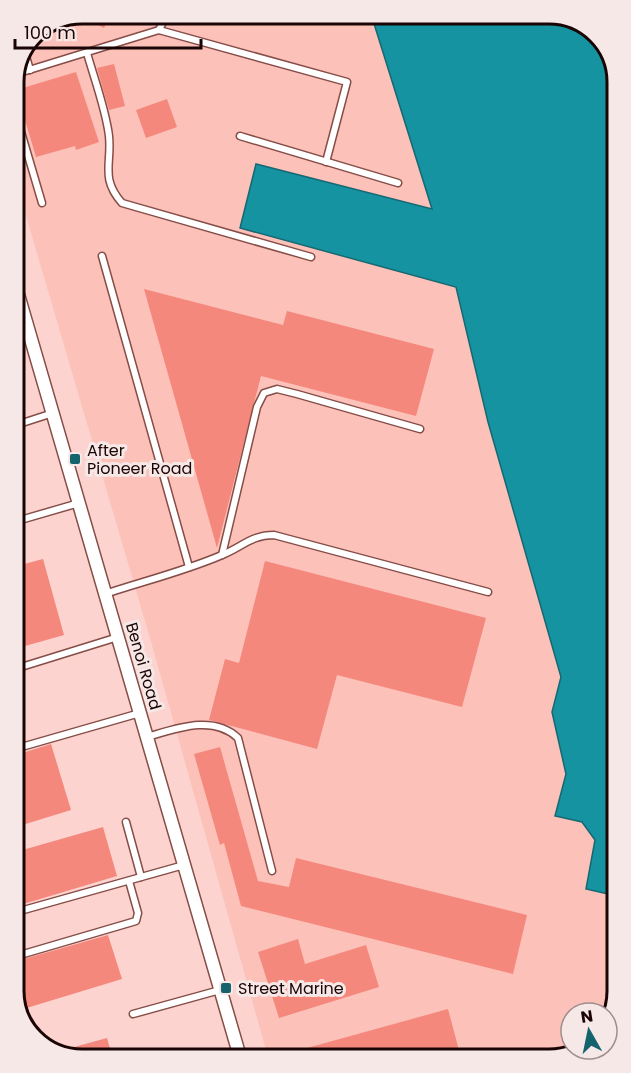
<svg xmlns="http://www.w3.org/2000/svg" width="631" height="1073" viewBox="0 0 631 1073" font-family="Poppins,sans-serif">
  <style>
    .built { fill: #fcc1b9 }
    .water { fill: #1593a1; stroke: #166872; stroke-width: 1.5 }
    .building { fill: #f5887d }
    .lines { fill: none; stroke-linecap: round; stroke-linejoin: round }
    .service-casing { stroke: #864d47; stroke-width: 9 }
    .minor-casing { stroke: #864d47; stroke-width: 15 }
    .service { stroke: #fff; stroke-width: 6 }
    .minor { stroke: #fff; stroke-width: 12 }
    .poi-dot { fill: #15636c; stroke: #f6e8e6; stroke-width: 2 }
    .labels { text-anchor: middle; stroke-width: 6; stroke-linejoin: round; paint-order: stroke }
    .poi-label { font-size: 16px; fill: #1a0504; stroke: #f6e8e6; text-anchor: start }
    .street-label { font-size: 16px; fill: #1a0504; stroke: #f6e8e6 }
    .rim { fill: none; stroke: #1a0504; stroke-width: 3 }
  </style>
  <rect width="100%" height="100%" fill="#fcd3ce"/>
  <polygon class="built" points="82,14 371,14 432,210 256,164 240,228 456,287 561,677 552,712 566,774 555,816 582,822 595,841 586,889 617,896 617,991 607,1026 607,1013 571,1013 571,1049 583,1049 579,1053 268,1057 150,638 14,175 14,78 34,33"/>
  <polygon class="water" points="371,14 554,14 587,25 611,52 617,896 586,889 595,840 582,822 555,816 566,774 552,712 561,677 488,422 456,287 240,228 256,164 432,209"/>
  <g class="building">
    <polygon points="82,14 111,14 104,28 79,15"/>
    <polygon points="114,64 125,106 109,110 97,68"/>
    <polygon points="76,72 99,142 76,150 75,146 36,157 16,90"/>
    <polygon points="167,99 177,127 146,138 136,110"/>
    <polygon points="144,289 283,325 287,311 434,349 416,416 261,376 217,548"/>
    <polygon points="43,559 64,635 18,648 17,566"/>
    <polygon points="265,561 486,618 462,707 337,675 317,749 209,720 225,659 239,663"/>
    <polygon points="51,744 71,810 19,826 19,754"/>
    <polygon points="220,747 258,881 289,887 296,858 527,915 513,974 241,906 224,843 220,845 194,754"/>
    <polygon points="103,827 117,876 20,905 19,851"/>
    <polygon points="108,935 122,979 20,1010 20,960"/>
    <polygon points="298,939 305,964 366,945 379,987 279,1018 258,952"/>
    <polygon points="448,1009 460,1054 290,1056 289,1053"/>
    <polygon points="107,1038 113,1059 78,1059 56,1052"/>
  </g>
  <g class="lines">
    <g class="service-casing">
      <g id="service">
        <polyline points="159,30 167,14"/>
        <polyline points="25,53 30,70"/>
        <path d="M87 53C94 78 106 110 109 136 112 164 100 178 122 203L311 257"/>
        <polyline points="16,74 159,30 347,82 326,162"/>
        <polyline points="14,108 42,203"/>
        <polyline points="240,136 398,183"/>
        <polyline points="102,256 189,567"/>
        <polyline points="16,425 53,413"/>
        <polyline points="17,521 79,503"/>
        <polyline points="222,555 257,407 264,393 277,389 297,394 420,429"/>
        <path d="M105 594C144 581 185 571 222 555 242 547 251 535 274 535L488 592"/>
        <polyline points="18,668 118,637"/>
        <path d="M147 737C175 729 213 714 238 738L272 871"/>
        <polyline points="18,748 140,713"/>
        <polyline points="126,822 141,877"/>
        <polyline points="20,911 184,865"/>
        <polyline points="20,955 136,921 138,913 129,881"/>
        <polyline points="133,1014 220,990"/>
      </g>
    </g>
    <g class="minor-casing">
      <polyline id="minor" points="15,284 240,1057"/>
    </g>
    <use href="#service" class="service"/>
    <use href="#minor" class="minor"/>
  </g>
  <g class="poi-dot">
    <rect x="69" y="453" width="12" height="12" rx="3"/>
    <rect x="220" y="982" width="12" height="12" rx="3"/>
  </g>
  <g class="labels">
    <g class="poi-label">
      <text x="87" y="456">After<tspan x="87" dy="18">Pioneer Road</tspan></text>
      <text x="238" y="994">Street Marine</text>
    </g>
    <g class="street-label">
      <text transform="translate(144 666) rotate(74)" y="6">Benoi Road</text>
    </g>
  </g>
  <path d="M0 0H631V1073H0ZM82 24H549A58 58 0 0 1 607 82V991A58 58 0 0 1 549 1049H82A58 58 0 0 1 24 991V82A58 58 0 0 1 82 24Z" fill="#f6e8e6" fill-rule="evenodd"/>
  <path class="rim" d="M82 24H549A58 58 0 0 1 607 82V991A58 58 0 0 1 549 1049H82A58 58 0 0 1 24 991V82A58 58 0 0 1 82 24Z"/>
  <g transform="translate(589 1031) rotate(351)"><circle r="28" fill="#f6e8e6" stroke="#9e8d8c" stroke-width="1.5"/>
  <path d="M0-4.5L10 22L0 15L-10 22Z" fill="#15636c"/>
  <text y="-9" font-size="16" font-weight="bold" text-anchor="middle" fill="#1a0504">N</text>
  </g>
  <path d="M15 39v9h186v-9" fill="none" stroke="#1a0504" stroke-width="3"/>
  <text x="24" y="39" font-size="18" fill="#1a0504" stroke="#f6e8e6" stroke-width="4.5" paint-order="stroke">100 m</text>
</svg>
